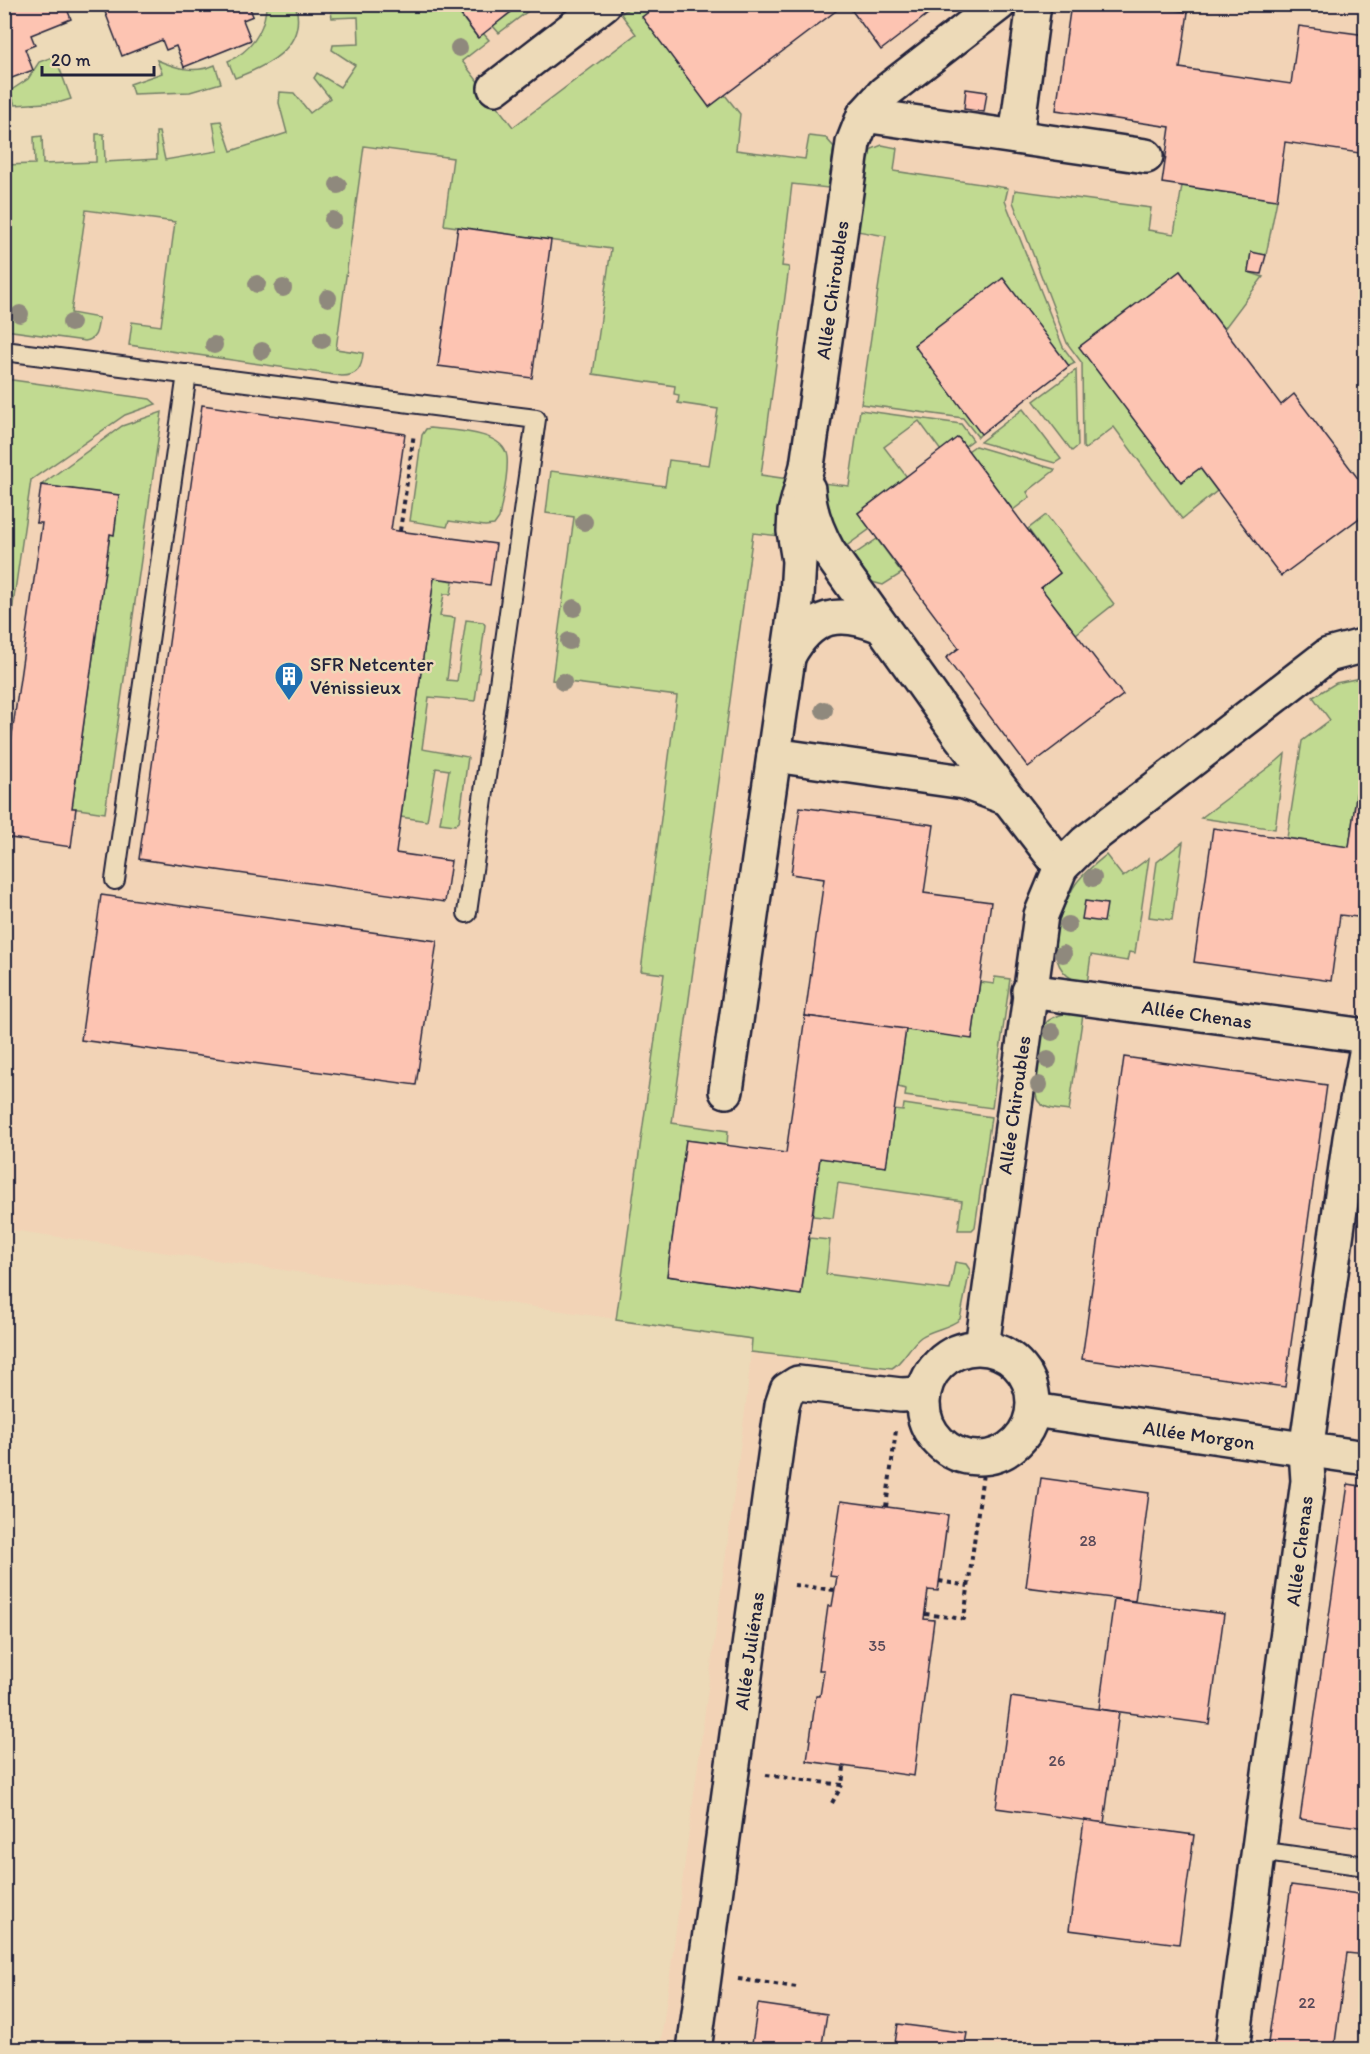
<svg xmlns="http://www.w3.org/2000/svg" width="1370" height="2054" viewBox="0 0 1370 2054" font-family="Itim,sans-serif">
  <style>
    .built { fill: #f2d3b6 }
    .green { fill: #c1da91; stroke: #727e66; stroke-width: 1.5 }
    .building { fill: #fdc4b2; stroke: #22223b; stroke-width: 1.5 }
    .lines { fill: none; stroke-linecap: round; stroke-linejoin: round }
    .service-casing { stroke: #22223b; stroke-width: 22 }
    .minor-casing { stroke: #22223b; stroke-width: 38 }
    .path { stroke: #22223b; stroke-width: 4; stroke-dasharray: 4.5 4.5; stroke-linecap: butt }
    .service { stroke: #eddab8; stroke-width: 18 }
    .minor { stroke: #eddab8; stroke-width: 33 }
    .tree { fill: #8f897d }
    .labels { text-anchor: middle; stroke-width: 5; stroke-linejoin: round; paint-order: stroke }
    .number-label { font-size: 16px; fill: #594a59 }
    .street-label { font-size: 20px; fill: #22223b; stroke: #eddab8 }
    .poi-label { font-size: 20px; fill: #22223b; stroke: #eddab8; text-anchor: start }
  </style>
  <rect width="100%" height="100%" fill="#eddab8"/>
  <filter id="ink" filterUnits="userSpaceOnUse"><feTurbulence type="fractalNoise" baseFrequency=".0167" numOctaves="2"/><feDisplacementMap in="SourceGraphic" scale="12" xChannelSelector="R" yChannelSelector="G"/><feConvolveMatrix kernelMatrix="1 2 1 2 8 2 1 2 1" color-interpolation-filters="sRGB"/></filter>
  <g filter="url(#ink)">
    <polygon class="built" points="370,5 1365,5 1365,2049 660,2049 747,1396 752,1339 5,1229 4,176 160,169 402,121"/>
    <g class="green">
      <path d="M279 4 296 7C306 48 267 66 235 78L228 61C250 52 263 33 266 9Z"/>
      <path d="M352 4 453 5 477 37 483 33 489 40 462 61 513 127 636 34 621 14 633 5H659L709 107 725 95 740 114 736 150 805 159 809 136 826 138 834 147 828 188 792 184 782 266 789 267 761 475 788 479 780 536 753 533 672 1123 728 1131 727 1145 686 1140 667 1276 801 1295 809 1238 830 1240 826 1274 950 1290 955 1262 966 1264 970 1270 960 1319C950 1328 933 1329 921 1337 909 1346 903 1362 892 1368L751 1352 752 1339 616 1320 664 974 641 971 677 696 552 680 574 517 546 513 551 471 665 486 669 460 709 465 718 409 678 403 679 395 674 394 675 386 593 374 611 249 444 225 453 158 364 146 336 349 363 353C362 367 358 376 342 376L129 345 132 322 161 326 175 222 86 210 71 313 99 318C97 328 98 339 85 341L5 330 4 165 35 164 34 137 42 136 43 164 96 162V134H104L105 162 157 159 156 132H159L165 160 218 151 213 122 221 121 231 151 287 133 279 103 280 92 294 93 310 113 330 98 314 78 317 73 340 87 355 65 332 50 333 45 359 44 358 17 332 18 331 11Z"/>
      <polygon points="521,5 536,5 499,33 493,26"/>
      <polygon points="55,56 71,99 61,102 15,105 10,91 28,79 39,62"/>
      <path d="M157 60C176 68 194 74 215 65L221 83 190 92 133 94 130 84 162 73Z"/>
      <polygon points="882,145 897,148 894,171 1008,188 1005,201 1063,347 1075,363 1069,366 1002,279 981,434 978,437 963,418 861,404 886,236 857,231 866,161 872,149"/>
      <polygon points="1182,186 1277,200 1266,255 1251,253 1248,272 1263,277 1224,329 1180,271 1080,347 1181,482 1200,468 1217,491 1182,519 1114,427 1085,449 1083,447 1082,363 1067,343 1013,202 1015,190 1151,208 1148,230 1174,234"/>
      <polygon points="1076,370 1078,446 1072,451 1034,401"/>
      <polygon points="5,379 150,399 156,404 125,415 31,480 5,660"/>
      <polygon points="1023,409 1061,459 1055,463 980,442"/>
      <polygon points="860,410 961,424 973,440 965,446 958,438 941,451 919,421 884,447 907,477 858,513 870,529 845,547 828,523 822,483 849,486"/>
      <polygon points="162,412 105,813 72,808 110,534 114,534 119,496 41,485 122,426"/>
      <path d="M430 428C451 431 504 430 507 457 509 476 502 499 499 518L494 525 485 526 449 521 447 527 410 521 422 435 426 429Z"/>
      <polygon points="975,446 1054,469 1055,470 1027,492 1030,497 1013,510 968,451"/>
      <polygon points="1046,515 1114,604 1076,634 1041,588 1060,573 1028,529"/>
      <polygon points="877,539 902,573 883,585 872,582 852,556"/>
      <polygon points="434,578 453,581 451,594 444,594 440,616 455,618 447,680 457,681 466,620 483,622 485,625 475,701 429,697 422,749 468,757 459,822 455,825 440,823 449,770 436,768 427,821 401,817"/>
      <polygon points="1365,677 1365,747 1363,747 1349,847 1287,838 1302,741 1330,720 1313,697 1336,683"/>
      <polygon points="1285,754 1275,829 1201,818 1277,761"/>
      <polygon points="1183,842 1172,920 1149,917 1157,862"/>
      <path d="M1106 855 1123 877 1149 858 1135 953 1129 952 1127 961 1091 955 1087 984C1039 975 1055 919 1073 888 1081 875 1094 865 1106 855Z"/>
      <polygon points="995,977 1010,979 992,1108 905,1096 906,1089 898,1087 906,1029 972,1038 980,982 994,984"/>
      <path d="M1067 1013 1083 1014 1069 1111C1058 1109 1045 1110 1038 1101 1032 1093 1040 1031 1046 1023 1051 1017 1060 1015 1067 1013Z"/>
      <polygon points="904,1104 991,1117 975,1227 972,1230 958,1230 962,1201 838,1183 833,1218 813,1216 820,1158 886,1167 894,1110 903,1111"/>
    </g>
    <g class="building">
      <polygon points="4,4 65,4 71,19 31,35 35,45 25,49 33,70 4,81"/>
      <polygon points="102,4 253,4 249,6 253,16 243,20 251,40 184,67 176,46 166,50 162,40 122,56"/>
      <polygon points="453,4 521,4 478,38"/>
      <polygon points="659,4 845,4 709,107 642,17"/>
      <polygon points="847,4 941,4 881,50"/>
      <polygon points="1071,4 1137,4 1188,12 1180,68 1291,84 1299,26 1366,35 1366,154 1285,142 1277,200 1162,183 1170,127 1056,110"/>
      <polygon points="966,89 987,92 984,112 964,109"/>
      <polygon points="458,227 551,240 532,378 438,366"/>
      <polygon points="1251,252 1266,255 1261,274 1248,272"/>
      <polygon points="1180,271 1281,405 1294,394 1366,489 1366,513 1281,576 1200,468 1181,482 1079,347"/>
      <polygon points="1003,278 1069,366 981,434 914,345"/>
      <polygon points="202,405 405,434 391,530 496,544 490,585 434,578 396,853 451,861 445,902 139,859"/>
      <polygon points="958,437 1060,573 1041,588 1123,695 1028,767 946,658 959,648 858,513"/>
      <polygon points="41,485 119,495 114,535 110,534 72,808 76,808 71,847 4,837 4,791 42,523 36,523"/>
      <polygon points="1363,747 1366,747 1366,918 1340,915 1331,981 1194,962 1213,828 1349,847"/>
      <polygon points="800,807 934,825 924,893 991,902 972,1039 805,1016 824,879 791,874"/>
      <polygon points="101,895 437,941 416,1085 81,1040"/>
      <polygon points="1085,901 1107,904 1104,922 1082,919"/>
      <polygon points="805,1016 906,1029 886,1167 820,1158 801,1295 667,1276 686,1140 786,1153"/>
      <polygon points="1124,1057 1327,1085 1285,1387 1082,1359"/>
      <polygon points="1041,1478 1149,1493 1135,1601 1026,1587"/>
      <polygon points="1348,1484 1366,1487 1366,1828 1300,1819"/>
      <polygon points="841,1501 948,1515 938,1591 928,1590 924,1619 934,1620 914,1776 807,1761 816,1696 820,1696 824,1670 819,1670 828,1606 832,1606 837,1577 830,1576"/>
      <polygon points="1114,1599 1224,1614 1209,1724 1099,1709"/>
      <polygon points="1011,1697 1119,1712 1104,1823 996,1808"/>
      <polygon points="1084,1820 1194,1835 1179,1944 1069,1930"/>
      <polygon points="1291,1885 1366,1895 1366,1955 1347,1953 1334,2050 1267,2050"/>
      <polygon points="758,2004 827,2014 821,2050 751,2050"/>
      <polygon points="898,2024 967,2033 964,2050 894,2050"/>
    </g>
    <g class="lines">
      <g class="service-casing">
        <g id="service">
          <polyline points="4,351 536,419 467,913"/>
          <polyline points="115,880 187,374"/>
          <polyline points="1259,1851 1366,1866"/>
        </g>
      </g>
      <g class="minor-casing">
        <g id="minor">
          <polyline points="999,4 884,93 864,115 853,143 807,466 795,512 794,531 799,561 797,596 774,755 964,782 1007,798"/>
          <polyline points="495,88 604,4"/>
          <polyline points="864,115 1146,156"/>
          <polyline points="1016,137 1034,4"/>
          <path d="M808 489C809 511 817 531 828 551L960 736 1061 867"/>
          <path d="M789 655C812 614 839 609 881 626"/>
          <polyline points="1029,991 1366,1036"/>
          <polyline points="726,1091 774,755"/>
          <polyline points="982,1347 1041,915 1061,867 1086,842 1328,655 1366,645"/>
          <circle cx="978" cy="1403" r="55"/>
          <polyline points="1033,1410 1366,1458"/>
          <polyline points="694,2050 782,1405 787,1390 798,1383 901,1395 922,1394"/>
          <polyline points="1232,2050 1308,1481 1306,1451 1350,1138 1366,1053"/>
        </g>
      </g>
      <g class="path">
        <polyline points="400,531 414,433"/>
        <polyline points="886,1507 896,1430"/>
        <polyline points="939,1581 968,1586"/>
        <polyline points="794,1585 834,1590"/>
        <polyline points="925,1614 964,1619 985,1458"/>
        <polyline points="766,1775 842,1785 844,1767"/>
        <polyline points="832,1803 842,1785"/>
        <polyline points="738,1979 797,1987"/>
      </g>
      <use href="#service" class="service"/>
      <use href="#minor" class="minor"/>
    </g>
    <g class="tree">
      <circle cx="459" cy="48" r="9"/>
      <circle cx="338" cy="185" r="9"/>
      <circle cx="333" cy="220" r="9"/>
      <circle cx="257" cy="284" r="9"/>
      <circle cx="283" cy="288" r="9"/>
      <circle cx="328" cy="298" r="9"/>
      <circle cx="20" cy="314" r="9"/>
      <circle cx="71" cy="323" r="9"/>
      <circle cx="322" cy="340" r="9"/>
      <circle cx="214" cy="345" r="9"/>
      <circle cx="262" cy="351" r="9"/>
      <circle cx="584" cy="522" r="9"/>
      <circle cx="574" cy="608" r="9"/>
      <circle cx="569" cy="641" r="9"/>
      <circle cx="563" cy="682" r="9"/>
      <circle cx="824" cy="710" r="9"/>
      <circle cx="1093" cy="878" r="9"/>
      <circle cx="1068" cy="925" r="9"/>
      <circle cx="1063" cy="954" r="9"/>
      <circle cx="1052" cy="1032" r="9"/>
      <circle cx="1048" cy="1060" r="9"/>
      <circle cx="1039" cy="1085" r="9"/>
    </g>
  </g>
  <defs>
    <g id="building-pin" transform="scale(1.5)"><path d="M0 17L-7.5 6A9.5 9.5 0 1 1 7.5 6Z" fill="#1f6fb2" stroke="#eddab8"/><path d="M-4-6H4V6H1V3H-1V6H-4ZM-2.5-4.3h1.7v1.8h-1.7ZM.8-4.3h1.7v1.8H.8ZM-2.5-1h1.7V.8h-1.7ZM.8-1h1.7V.8H.8Z" fill="#fff"/></g>
  </defs>
  <g fill-rule="evenodd">
    <use href="#building-pin" x="289" y="676"/>
  </g>
  <g class="labels">
    <g class="number-label">
      <text x="1088" y="1546">28</text>
      <text x="877" y="1651">35</text>
      <text x="1057" y="1766">26</text>
      <text x="1307" y="2008">22</text>
    </g>
    <g class="street-label">
      <text transform="translate(832 290) rotate(-82)" y="7">Allée Chiroubles</text>
      <text transform="translate(1197 1014) rotate(8)" y="7">Allée Chenas</text>
      <text transform="translate(1014 1105) rotate(-82)" y="7">Allée Chiroubles</text>
      <text transform="translate(1199 1435) rotate(8)" y="7">Allée Morgon</text>
      <text transform="translate(1299 1551) rotate(-83)" y="7">Allée Chenas</text>
      <text transform="translate(749 1651) rotate(-82)" y="7">Allée Juliénas</text>
    </g>
    <g class="poi-label">
      <text x="310" y="671">SFR Netcenter<tspan x="310" dy="23">Vénissieux</tspan></text>
    </g>
  </g>
  <rect width="1370" height="2054" fill="none" stroke="#eddab8" stroke-width="24"/>
  <rect x="12" y="12" width="1346" height="2030" fill="none" stroke="#22223b" stroke-width="2" filter="url(#ink)"/>
  <path d="M42 66v9h112v-9" fill="none" stroke="#22223b" stroke-width="3"/>
  <text x="51" y="66" font-size="18" fill="#22223b" stroke="#eddab8" stroke-width="4.5" paint-order="stroke">20 m</text>
</svg>
